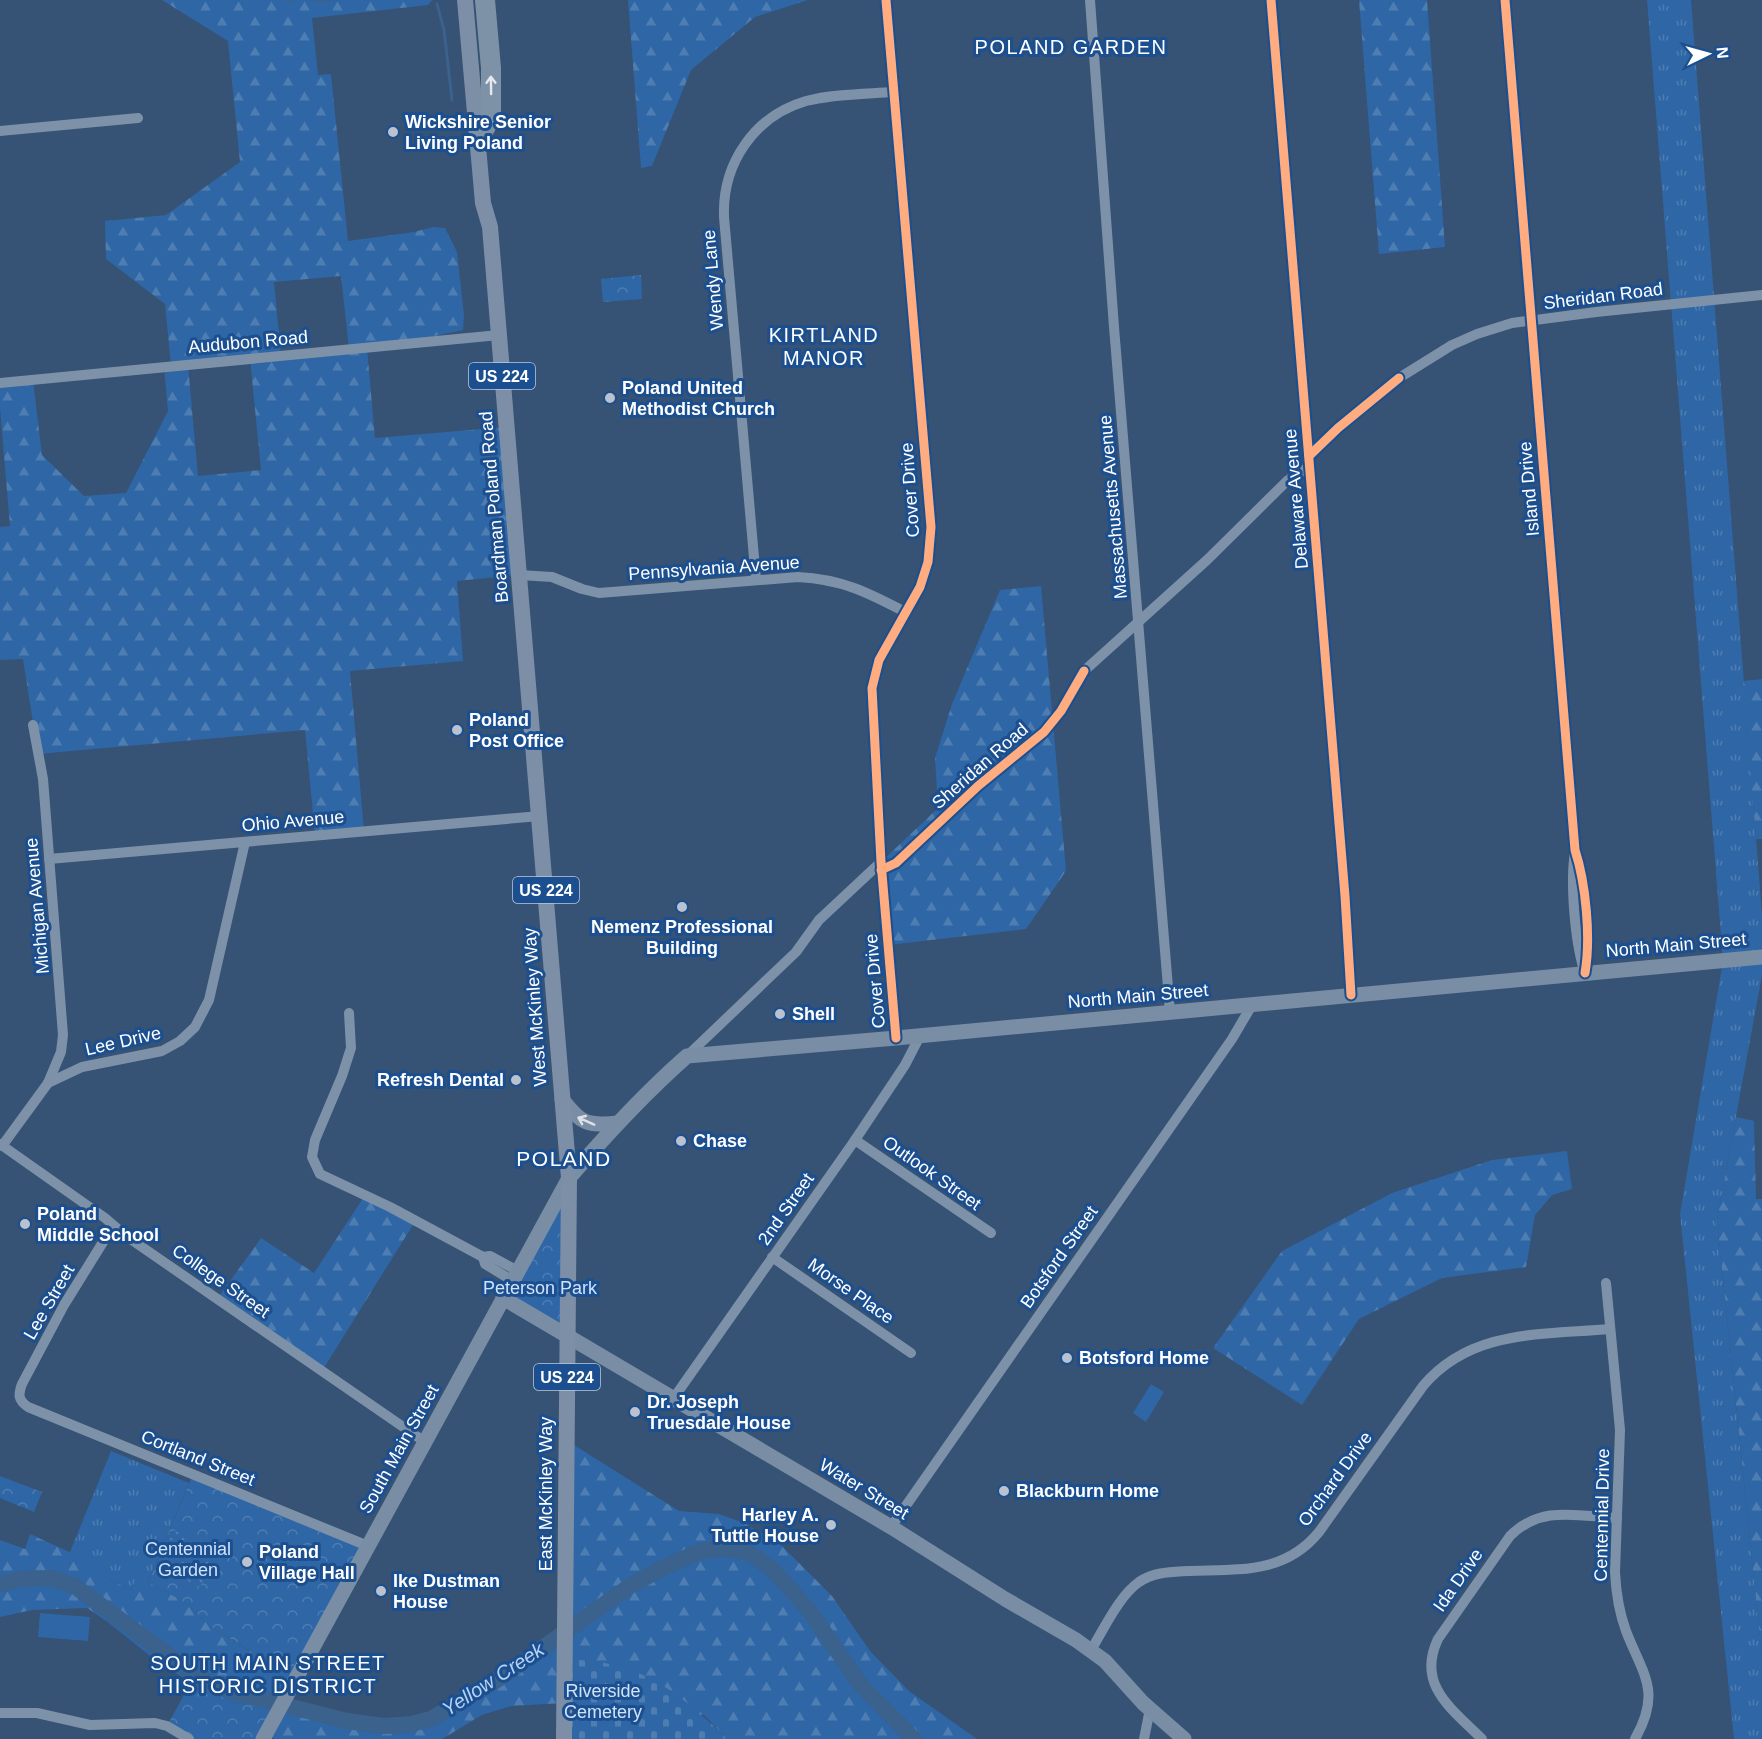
<svg xmlns="http://www.w3.org/2000/svg" width="1762" height="1739" viewBox="0 0 1762 1739" font-family="Helvetica,sans-serif">
  <style>
    .grass { fill: url(#grass-tufts) }
    .forest { fill: url(#forest-firs); fill-rule: evenodd }
    .cemetery { fill: url(#cemetery-stones) }
    .park { fill: url(#park-crowns) }
    .garden { fill: url(#garden-dots) }
    .pitch { fill: #2f66a5 }
    .lines { fill: none; stroke-linecap: round; stroke-linejoin: round }
    .stream { stroke: #3b618d; stroke-width: 3 }
    .river { stroke: #3b618d; stroke-width: 16 }
    .street { stroke: #7d92a8; stroke-width: 10 }
    .secondary { stroke: #798da4; stroke-width: 15 }
    .primary { stroke: #7d8ea7; stroke-width: 16 }
    .highway { stroke: #7e92a7; stroke-width: 20 }
    .cycleway-casing { stroke: #1b4f8f; stroke-width: 13 }
    .cycleway { stroke: #ffac80; stroke-width: 9 }
    .oneway { stroke: #e5e9ed }
    .oneway2 { stroke: #dee2e8 }
    .poi-dot { fill: #b9c2ce; stroke: #1b4f8f; stroke-width: 2 }
    .labels { text-anchor: middle; stroke-width: 6; stroke-linejoin: round; paint-order: stroke }
    .shield { fill: #1b4f8f; stroke: #bbcadd; stroke-width: 1.5 }
    .shield-label { font-size: 16px; font-weight: bold; fill: #fff }
    .poi-label { font-size: 18px; font-weight: bold; fill: #fff; stroke: #1b4f8f; text-anchor: start }
    .street-label { font-size: 18px; fill: #fff; stroke: #1b4f8f }
    .park-label { font-size: 18px; fill: #cfe3fa; stroke: #1b4f8f }
    .neighbourhood-label { font-size: 20px; letter-spacing: 1.5px; fill: #fff; stroke: #1b4f8f }
    .water-label { font-size: 20px; font-style: italic; fill: #b5d3f5; stroke: #1b4f8f }
    .quarter-label { font-size: 21px; letter-spacing: 1.5px; fill: #fff; stroke: #1b4f8f }
  </style>
  <defs>
    <pattern id="grass-tufts" width="24" height="20" patternUnits="userSpaceOnUse" patternTransform="scale(1.5)"><rect width="24" height="20" fill="#2f66a5"/><path d="M3 7l-1-3M5 7V3M7 7l1-3M15 17l-1-3M17 17v-4M19 17l1-3" fill="none" stroke="#4e7db2"/></pattern>
    <pattern id="forest-firs" width="22" height="20" patternUnits="userSpaceOnUse" patternTransform="scale(1.5)"><rect width="22" height="20" fill="#2f66a5"/><path d="M5 1l3.5 6h-7zM16 11l3.5 6h-7z" fill="#4e7db2"/></pattern>
    <pattern id="cemetery-stones" width="16" height="16" patternUnits="userSpaceOnUse" patternTransform="scale(1.5)"><rect width="16" height="16" fill="#2f66a5"/><path d="M2 7V4a2 2 0 0 1 4 0v3zM10 15v-3a2 2 0 0 1 4 0v3z" fill="#4e7db2"/></pattern>
    <pattern id="park-crowns" width="20" height="18" patternUnits="userSpaceOnUse" patternTransform="scale(1.5)"><rect width="20" height="18" fill="#2f66a5"/><path d="M2 6a3 3 0 1 1 6 0M12 15a3 3 0 1 1 6 0" fill="none" stroke="#4e7db2"/></pattern>
    <pattern id="garden-dots" width="8" height="8" patternUnits="userSpaceOnUse" patternTransform="scale(1.5)"><rect width="8" height="8" fill="#2f66a5"/><path d="M2 2h.1M6 6h.1" fill="none" stroke="#4e7db2" stroke-width="1.8" stroke-linecap="round"/></pattern>
  </defs>
  <rect width="100%" height="100%" fill="#365274"/>
  <g class="grass">
    <polygon points="1647,0 1691,0 1762,915 1762,975 1717,1220 1762,1657 1762,1739 1734,1739 1680,1214 1723,961"/>
    <polygon points="111,1451 189,1483 148,1582 137,1577 131,1590 106,1578 70,1552"/>
  </g>
  <g class="forest">
    <path d="M162 0H432L428 5 312 18 318 75 331 74 348 241 414 232 433 227 445 228 457 252 464 315 463 330 387 346 367 348 375 438 506 427 519 575 457 581 463 661 350 671 364 831 315 835 305 730 38 754 23 659 0 660V527L10 526 0 408V383L33 380 42 455 84 496 126 493 168 411 164 367 171 366 165 304 106 259 105 221 166 215 240 162 228 41ZM341 276 349 349 281 356 274 282ZM250 359 261 470 198 476 188 365Z"/>
    <polygon points="628,0 808,0 755,17 691,70 652,166 641,168"/>
    <polygon points="1359,0 1427,0 1445,247 1379,254"/>
    <polygon points="1041,586 1066,871 1026,929 888,945 881,862 938,808 935,758 952,704 1000,590"/>
    <polygon points="1762,679 1762,839 1756,839 1743,681"/>
    <polygon points="1736,1117 1754,1121 1756,1199 1762,1199 1762,1657 1717,1220"/>
    <polygon points="1567,1151 1572,1189 1552,1195 1535,1215 1526,1267 1442,1278 1359,1319 1302,1405 1213,1348 1282,1251 1392,1193 1492,1160"/>
    <polygon points="365,1195 416,1220 322,1371 217,1299 261,1238 314,1273"/>
    <polygon points="566,1440 679,1511 719,1514 744,1523 780,1544 832,1596 870,1651 909,1691 977,1739 727,1739 704,1715 564,1703 511,1706 482,1715 442,1739 275,1739 266,1734 249,1705 233,1703 222,1699 164,1667 109,1623 87,1608 32,1610 0,1617 0,1540 25,1549 30,1534 76,1555 106,1578 131,1590 137,1576 183,1601 210,1626 251,1652 229,1689 237,1693 347,1721 384,1726 411,1724 431,1719 454,1706 500,1678 564,1633"/>
  </g>
  <path class="cemetery" d="M564 1658C584 1661 611 1662 629 1669 668 1684 698 1710 727 1739H564Z"/>
  <g class="park">
    <polygon points="641,275 642,299 603,302 601,279"/>
    <polygon points="569,1178 567,1336 503,1298"/>
    <polygon points="193,1474 368,1546 283,1704 228,1690 250,1651 210,1626 183,1601 148,1582"/>
    <polygon points="0,1476 42,1492 34,1512 0,1498"/>
    <polygon points="191,1682 222,1699 233,1703 249,1705 275,1717 263,1739 189,1739 167,1726"/>
  </g>
  <polygon class="garden" points="174,1530 218,1552 200,1587 158,1566"/>
  <g class="pitch">
    <polygon points="1151,1384 1164,1392 1146,1422 1133,1413"/>
    <polygon points="40,1613 90,1617 88,1641 38,1637"/>
  </g>
  <g class="lines">
    <g class="stream">
      <polyline points="288,0 291,0"/>
      <polyline points="314,0 330,0"/>
      <polyline points="437,4 444,30 452,100"/>
    </g>
    <polyline class="river" points="0,1584 21,1579 52,1578 76,1587 199,1678 237,1693 347,1721 384,1726 411,1724 431,1719 500,1678 630,1586 665,1567 698,1552 723,1548 749,1553 771,1568 809,1610 860,1684 914,1739"/>
    <g class="street">
      <polyline points="886,0 931,527 928,562 920,587 879,660 872,688 881,862 896,1038"/>
      <polyline points="1090,0 1114,327 1170,1012"/>
      <polyline points="1271,0 1345,896 1351,995"/>
      <path d="M1505 0 1575 850C1586 884 1591 938 1585 973"/>
      <polyline points="0,131 138,118"/>
      <polyline points="1399,378 1452,345 1477,334 1512,323 1596,312 1762,295"/>
      <polyline points="0,383 499,335"/>
      <path d="M519 575 552 577 582 589 599 593 798 577C842 579 869 593 907 613"/>
      <path d="M756 580 724 217C722 164 754 116 806 101 833 94 865 94 893 92"/>
      <polyline points="1084,671 1207,560 1287,481 1310,466"/>
      <polyline points="33,725 43,779 63,1035 61,1052 48,1083"/>
      <path d="M1575 852C1570 882 1575 941 1584 970"/>
      <polyline points="49,859 540,816"/>
      <polyline points="349,1013 351,1048 342,1076 315,1140 312,1157 320,1174 390,1207 483,1257 490,1256 518,1271"/>
      <polyline points="687,1056 796,952 819,920 881,862"/>
      <polyline points="855,1140 991,1233"/>
      <polyline points="0,1144 105,1218 126,1236 425,1442"/>
      <polyline points="2,1146 48,1083 82,1067 162,1051 180,1041 195,1027 209,1000 245,842"/>
      <path d="M113 1226 64 1305 22 1384C18 1395 18 1400 28 1407L368 1546"/>
      <polyline points="483,1257 485,1264 513,1281"/>
      <polyline points="772,1257 911,1353"/>
      <path d="M1606 1283 1620 1430 1615 1572C1616 1592 1619 1612 1626 1631 1643 1675 1662 1691 1635 1739"/>
      <polyline points="673,1399 855,1140 905,1065 920,1036"/>
      <polyline points="891,1527 1232,1039 1252,1005"/>
      <path d="M1091 1650C1104 1629 1119 1596 1139 1582 1154 1572 1170 1572 1187 1571 1237 1569 1284 1575 1319 1532L1423 1386C1471 1329 1542 1335 1610 1329"/>
      <polyline points="0,1713 37,1713 90,1725 155,1723 167,1726 189,1739"/>
      <polyline points="1144,1739 1150,1709"/>
      <path d="M1482 1739C1452 1709 1416 1685 1438 1639L1510 1536C1541 1505 1577 1516 1617 1518"/>
    </g>
    <g class="secondary">
      <path d="M562 1099C581 1124 587 1126 618 1123"/>
      <polyline points="503,1298 891,1527 1005,1599 1076,1640 1105,1661 1143,1703 1184,1739"/>
      <path d="M263 1739 569 1178C606 1135 645 1093 687 1056L896 1038 1762 957"/>
    </g>
    <polyline class="primary" points="465,0 483,203 490,227 569,1178 564,1739"/>
    <polyline class="highway" points="478,141 491,117 491,68 485,0"/>
    <g class="cycleway-casing">
      <g id="cycleway">
        <polyline points="886,0 931,527 928,562 920,587 879,660 872,688 881,862 896,1038"/>
        <polyline points="1271,0 1345,896 1351,995"/>
        <path d="M1505 0 1575 850C1586 884 1591 938 1585 973"/>
        <polyline points="1309,456 1338,428 1399,378"/>
        <polyline points="881,870 896,863 978,786 1044,732 1061,711 1084,671"/>
      </g>
    </g>
    <use href="#cycleway" class="cycleway"/>
  </g>
  <defs><path id="oneway-shaft" d="M-6 0H5M1.5-3L5.5 0L1.5 3" fill="none" stroke-width="1.6" stroke-linecap="round" stroke-linejoin="round" transform="scale(1.5)"/></defs>
  <use class="oneway" href="#oneway-shaft" transform="translate(491 85) rotate(-91)"/>
  <use class="oneway2" href="#oneway-shaft" transform="translate(586 1121) rotate(-156)"/>
  <g class="poi-dot">
    <circle cx="393" cy="132" r="6"/>
    <circle cx="610" cy="398" r="6"/>
    <circle cx="457" cy="730" r="6"/>
    <circle cx="682" cy="907" r="6"/>
    <circle cx="780" cy="1014" r="6"/>
    <circle cx="516" cy="1080" r="6"/>
    <circle cx="681" cy="1141" r="6"/>
    <circle cx="25" cy="1224" r="6"/>
    <circle cx="1067" cy="1358" r="6"/>
    <circle cx="635" cy="1412" r="6"/>
    <circle cx="1004" cy="1491" r="6"/>
    <circle cx="831" cy="1525" r="6"/>
    <circle cx="247" cy="1562" r="6"/>
    <circle cx="381" cy="1591" r="6"/>
  </g>
  <g class="labels">
    <g class="shield">
      <rect x="469" y="363" width="66" height="26" rx="4.5"/>
      <rect x="513" y="877" width="66" height="26" rx="4.5"/>
      <rect x="534" y="1364" width="66" height="26" rx="4.5"/>
    </g>
    <g class="shield-label">
      <text x="502" y="382">US 224</text>
      <text x="546" y="896">US 224</text>
      <text x="567" y="1383">US 224</text>
    </g>
    <g class="poi-label">
      <text x="405" y="128">Wickshire Senior<tspan x="405" dy="21">Living Poland</tspan></text>
      <text x="622" y="394">Poland United<tspan x="622" dy="21">Methodist Church</tspan></text>
      <text x="469" y="726">Poland<tspan x="469" dy="21">Post Office</tspan></text>
      <text x="682" y="933" text-anchor="middle">Nemenz Professional<tspan x="682" dy="21">Building</tspan></text>
      <text x="792" y="1020">Shell</text>
      <text x="504" y="1086" text-anchor="end">Refresh Dental</text>
      <text x="693" y="1147">Chase</text>
      <text x="37" y="1220">Poland<tspan x="37" dy="21">Middle School</tspan></text>
      <text x="1079" y="1364">Botsford Home</text>
      <text x="647" y="1408">Dr. Joseph<tspan x="647" dy="21">Truesdale House</tspan></text>
      <text x="1016" y="1497">Blackburn Home</text>
      <text x="819" y="1521" text-anchor="end">Harley A.<tspan x="819" dy="21">Tuttle House</tspan></text>
      <text x="259" y="1558">Poland<tspan x="259" dy="21">Village Hall</tspan></text>
      <text x="393" y="1587">Ike Dustman<tspan x="393" dy="21">House</tspan></text>
    </g>
    <g class="street-label">
      <text transform="translate(713 280) rotate(-95)" y="6">Wendy Lane</text>
      <text transform="translate(1603 296) rotate(-7)" y="6">Sheridan Road</text>
      <text transform="translate(248 342) rotate(-5)" y="6">Audubon Road</text>
      <text transform="translate(1529 489) rotate(-95)" y="6">Island Drive</text>
      <text transform="translate(910 490) rotate(-94)" y="6">Cover Drive</text>
      <text transform="translate(1296 499) rotate(-95)" y="6">Delaware Avenue</text>
      <text transform="translate(494 507) rotate(-95)" y="6">Boardman Poland Road</text>
      <text transform="translate(1113 507) rotate(-95)" y="6">Massachusetts Avenue</text>
      <text transform="translate(714 568) rotate(-4)" y="6">Pennsylvania Avenue</text>
      <text transform="translate(980 766) rotate(-41)" y="6">Sheridan Road</text>
      <text transform="translate(293 821) rotate(-5)" y="6">Ohio Avenue</text>
      <text transform="translate(37 906) rotate(-95)" y="6">Michigan Avenue</text>
      <text transform="translate(1676 945) rotate(-5)" y="6">North Main Street</text>
      <text transform="translate(875 981) rotate(-95)" y="6">Cover Drive</text>
      <text transform="translate(1138 996) rotate(-5)" y="6">North Main Street</text>
      <text transform="translate(535 1007) rotate(-94)" y="6">West McKinley Way</text>
      <text transform="translate(123 1041) rotate(-13)" y="6">Lee Drive</text>
      <text transform="translate(932 1173) rotate(35)" y="6">Outlook Street</text>
      <text transform="translate(786 1209) rotate(-55)" y="6">2nd Street</text>
      <text transform="translate(1059 1257) rotate(-55)" y="6">Botsford Street</text>
      <text transform="translate(221 1281) rotate(35)" y="6">College Street</text>
      <text transform="translate(851 1291) rotate(35)" y="6">Morse Place</text>
      <text transform="translate(49 1302) rotate(-60)" y="6">Lee Street</text>
      <text transform="translate(399 1449) rotate(-61)" y="6">South Main Street</text>
      <text transform="translate(198 1458) rotate(22)" y="6">Cortland Street</text>
      <text transform="translate(1335 1479) rotate(-54)" y="6">Orchard Drive</text>
      <text transform="translate(864 1489) rotate(31)" y="6">Water Street</text>
      <text transform="translate(546 1494) rotate(-90)" y="6">East McKinley Way</text>
      <text transform="translate(1602 1515) rotate(-89)" y="6">Centennial Drive</text>
      <text transform="translate(1458 1580) rotate(-55)" y="6">Ida Drive</text>
    </g>
    <g class="park-label">
      <text x="540" y="1294">Peterson Park</text>
      <text x="188" y="1555">Centennial<tspan x="188" dy="21">Garden</tspan></text>
      <text x="603" y="1697">Riverside<tspan x="603" dy="21">Cemetery</tspan></text>
    </g>
    <g class="neighbourhood-label">
      <text x="1071" y="54">POLAND GARDEN</text>
      <text x="824" y="342">KIRTLAND<tspan x="824" dy="23">MANOR</tspan></text>
      <text x="268" y="1670">SOUTH MAIN STREET<tspan x="268" dy="23">HISTORIC DISTRICT</tspan></text>
    </g>
    <g class="water-label">
      <text transform="translate(493 1679) rotate(-33)" y="7">Yellow Creek</text>
    </g>
    <g class="quarter-label">
      <text x="564" y="1166">POLAND</text>
    </g>
  </g>
  <g transform="translate(1708 54) rotate(85)" stroke="#1b4f8f" stroke-width="4.5" paint-order="stroke">
  <path d="M0-4.5L10 22L0 15L-10 22Z" fill="#ffffff"/>
  <text y="-9" font-size="16" font-weight="bold" text-anchor="middle" fill="#ffffff">N</text>
  </g>
</svg>
